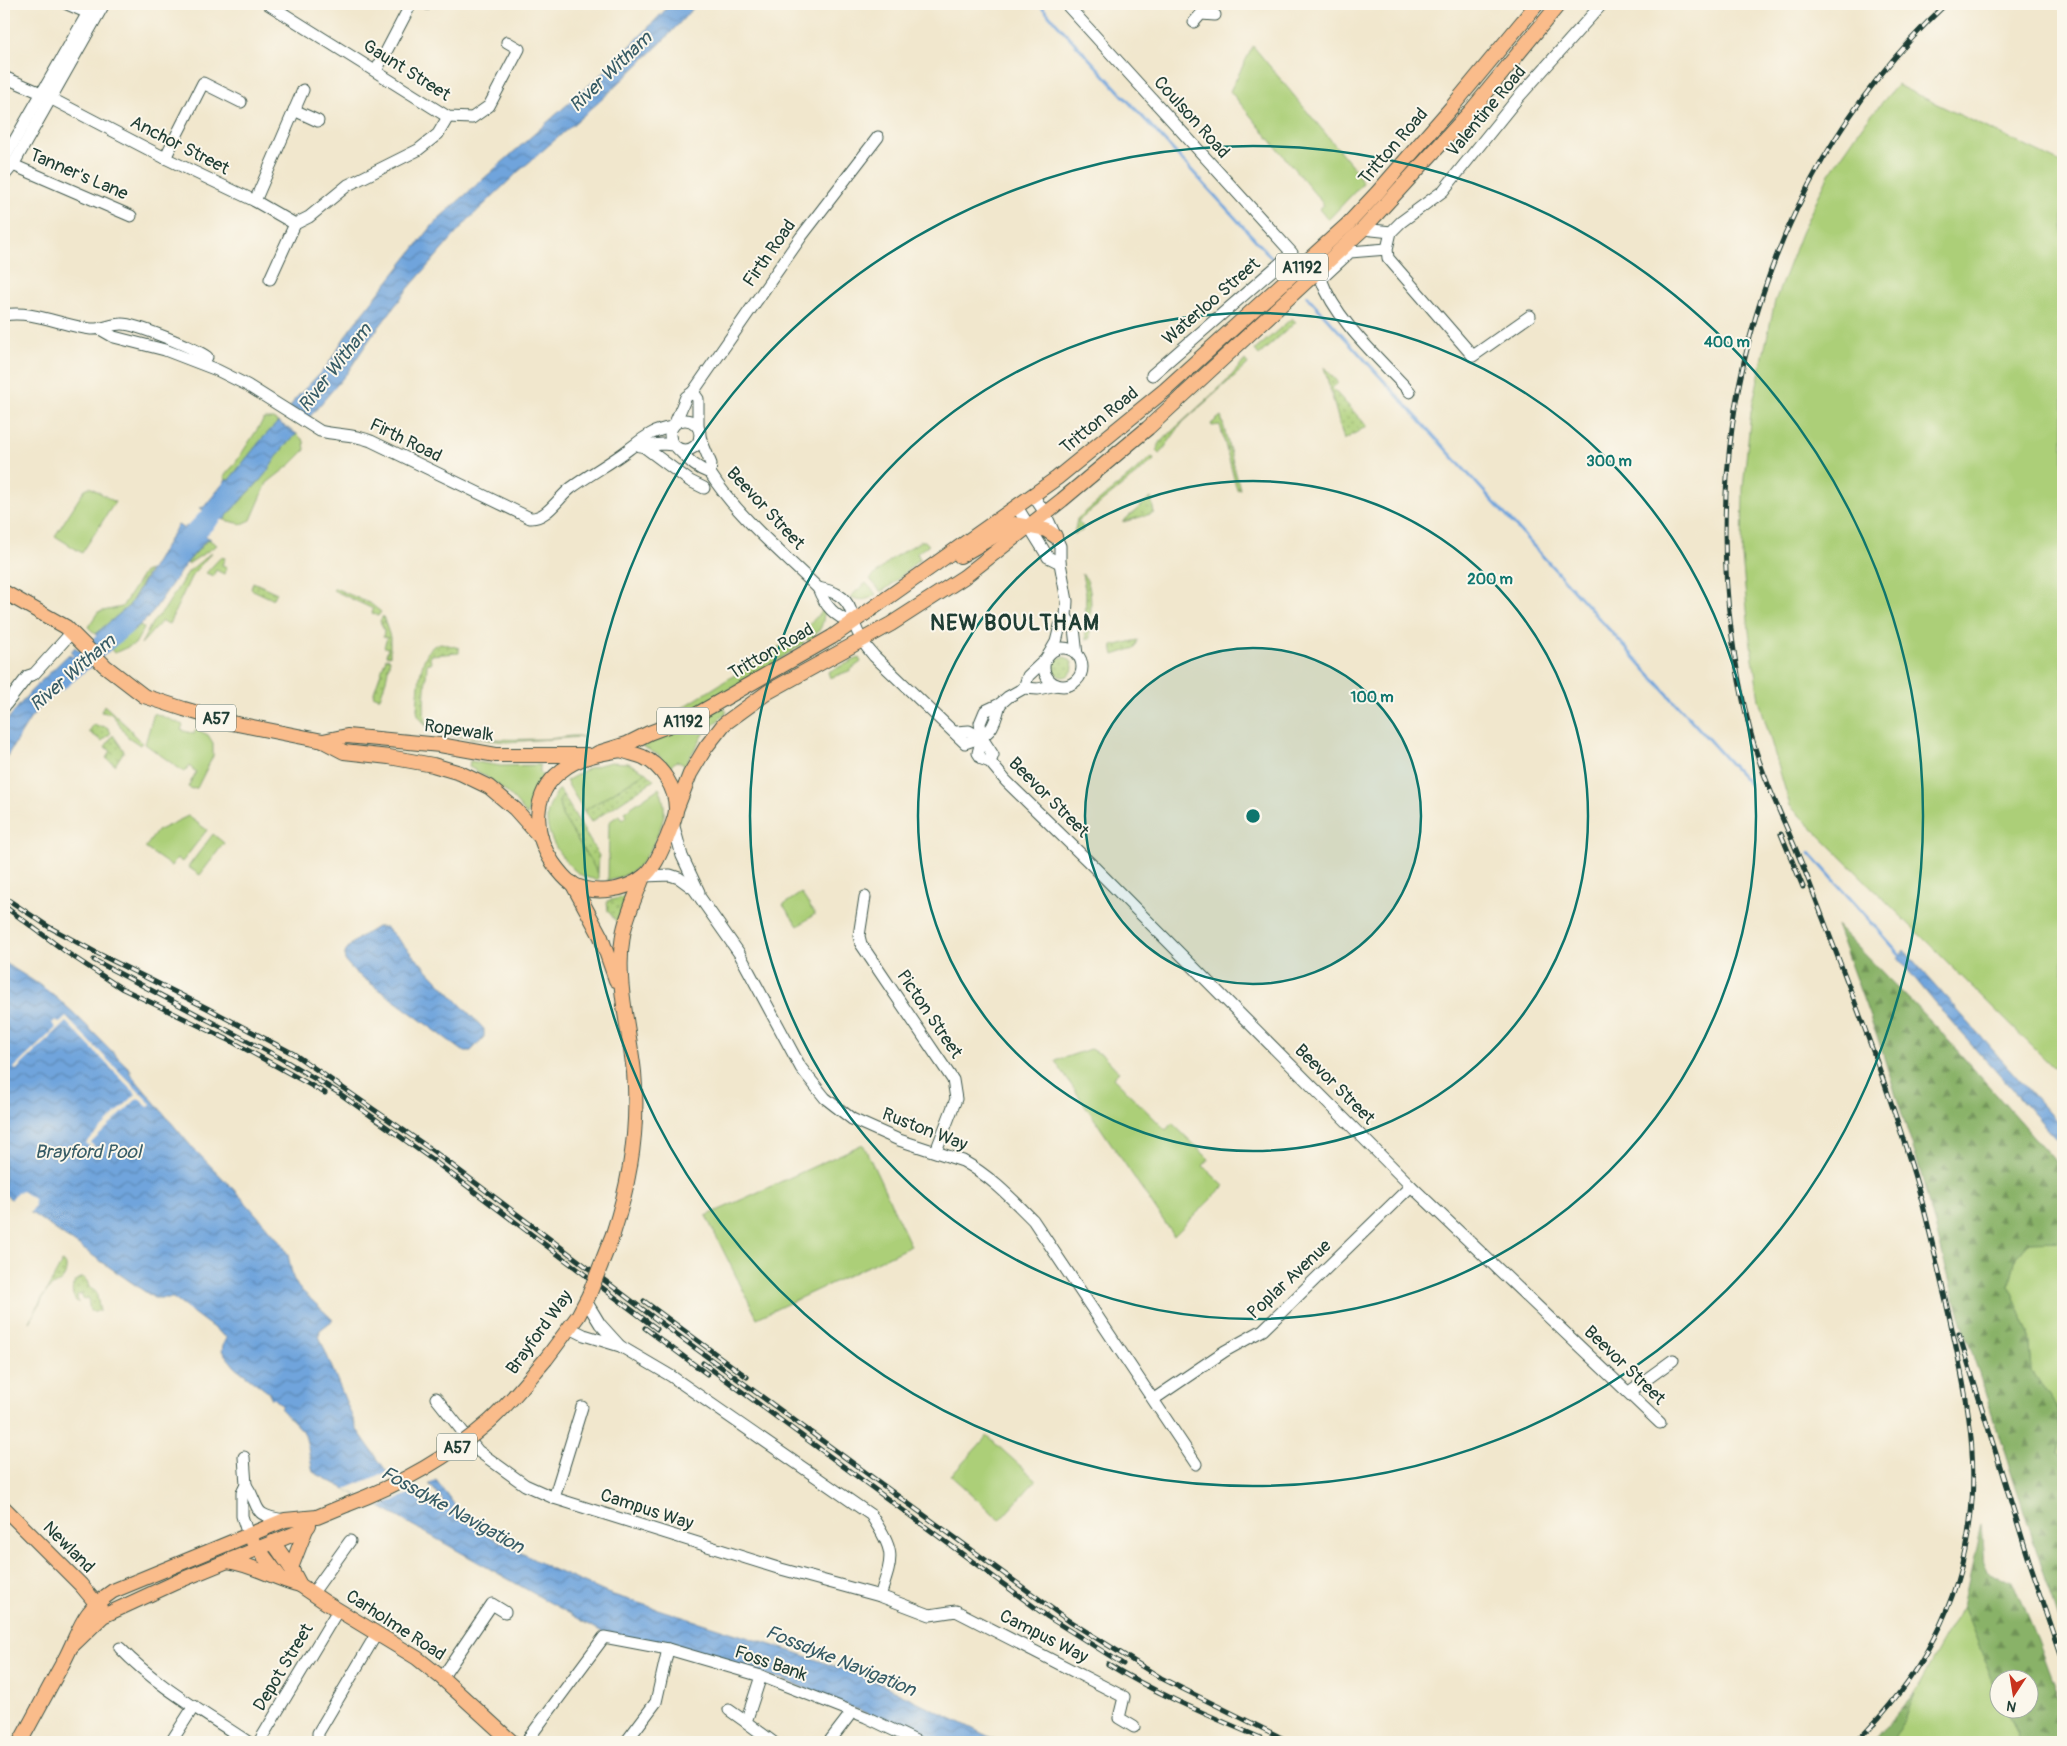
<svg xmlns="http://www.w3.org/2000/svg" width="2067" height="1746" viewBox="0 0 2067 1746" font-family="Pangolin,sans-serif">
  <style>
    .green { fill: #accf78; stroke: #668656 }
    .forest { fill: url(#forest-firs); stroke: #54784e }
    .garden { fill: url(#garden-dots); stroke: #668656 }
    .water { fill: url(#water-waves); stroke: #487088 }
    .pier { fill: #f1e7cd }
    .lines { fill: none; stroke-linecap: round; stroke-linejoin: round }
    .stream { stroke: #70a4dc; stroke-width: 3 }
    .river { stroke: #70a4dc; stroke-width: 20 }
    .minor-casing { stroke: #3e564b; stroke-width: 13 }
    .major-casing { stroke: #3e564b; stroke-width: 16 }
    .minor { stroke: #fff; stroke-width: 11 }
    .major { stroke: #fabc8b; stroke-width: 14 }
    .rail-casing { stroke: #1f3d34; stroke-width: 5 }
    .rail { stroke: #fbf7ec; stroke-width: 3; stroke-dasharray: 9; stroke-linecap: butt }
    .major-bridge-casing { stroke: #3e564b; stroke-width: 16; stroke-linecap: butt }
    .major-bridge { stroke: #fabc8b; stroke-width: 14 }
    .ring { fill: none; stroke: #0f766e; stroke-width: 2.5 }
    .labels { text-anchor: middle; stroke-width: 4; stroke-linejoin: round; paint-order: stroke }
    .shield { fill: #fbf7ec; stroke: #61756b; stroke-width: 1 }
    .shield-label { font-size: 16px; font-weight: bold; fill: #1f3d34 }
    .street-label { font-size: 18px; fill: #1f3d34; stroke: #fbf7ec }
    .water-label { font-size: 19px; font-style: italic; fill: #375c66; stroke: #fbf7ec }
    .district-label { font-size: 22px; font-weight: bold; letter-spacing: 1px; fill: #1f3d34; stroke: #fbf7ec }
    .centre { fill: #0f766e; stroke: #fbf7ec; stroke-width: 2.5 }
    .ring-label { font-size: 15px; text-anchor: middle; font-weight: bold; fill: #0f766e; stroke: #fbf7ec; stroke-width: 4; stroke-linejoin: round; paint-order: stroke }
  </style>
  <defs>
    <pattern id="forest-firs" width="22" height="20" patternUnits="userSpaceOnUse" patternTransform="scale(1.25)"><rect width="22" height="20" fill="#89b268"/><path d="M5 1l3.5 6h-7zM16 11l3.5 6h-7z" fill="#6f9256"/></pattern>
    <pattern id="garden-dots" width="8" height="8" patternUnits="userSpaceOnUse" patternTransform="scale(1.25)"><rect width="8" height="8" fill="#accf78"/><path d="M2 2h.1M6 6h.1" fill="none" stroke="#8ba963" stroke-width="1.8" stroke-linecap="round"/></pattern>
    <pattern id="water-waves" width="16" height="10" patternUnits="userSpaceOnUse" patternTransform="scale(1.25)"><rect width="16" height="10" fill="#70a4dc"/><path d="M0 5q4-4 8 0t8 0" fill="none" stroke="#5b87b3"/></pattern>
  </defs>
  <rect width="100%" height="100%" fill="#fbf7ec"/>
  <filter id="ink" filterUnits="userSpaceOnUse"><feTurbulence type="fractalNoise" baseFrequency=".02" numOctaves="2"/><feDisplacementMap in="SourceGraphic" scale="10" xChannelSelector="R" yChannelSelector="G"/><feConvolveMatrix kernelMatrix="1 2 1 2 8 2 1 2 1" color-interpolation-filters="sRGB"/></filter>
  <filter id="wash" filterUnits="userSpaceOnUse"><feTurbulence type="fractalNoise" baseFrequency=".0096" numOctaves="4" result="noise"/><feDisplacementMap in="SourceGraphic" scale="20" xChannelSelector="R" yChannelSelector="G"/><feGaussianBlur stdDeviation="1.12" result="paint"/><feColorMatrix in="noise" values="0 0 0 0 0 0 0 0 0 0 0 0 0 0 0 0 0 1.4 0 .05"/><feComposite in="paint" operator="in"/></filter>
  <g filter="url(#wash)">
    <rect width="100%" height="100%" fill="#f1e7cd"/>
    <g class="green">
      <polygon points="1253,46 1354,168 1363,183 1328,220 1319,209 1324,205 1230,91"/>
      <polygon points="1897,85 2063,164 2063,1077 1790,806 1759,700 1749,631 1742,556 1743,488 1751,412 1775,301 1801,233 1829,174 1863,125"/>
      <polygon points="264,419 273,419 278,422 261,440 229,480 226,480 224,476 234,465"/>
      <path d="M297 434 304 441 305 450 290 465 267 483 251 520 242 524 224 520C236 503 253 491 266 473 276 459 282 446 297 434Z"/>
      <polygon points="90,487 115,502 82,553 55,536 85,489"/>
      <polygon points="208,539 217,545 188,564 187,563"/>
      <polygon points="921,541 925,541 929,545 917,553 920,559 890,586 881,592 870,579 894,557"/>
      <polygon points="212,552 192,575 169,624 162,621 141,644 152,623 164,610 188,572"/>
      <polygon points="221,557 225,558 222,565 227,567 224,574 216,570 213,576 206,573"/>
      <polygon points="149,570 129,606 95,634 88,627 98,612 122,607 144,572"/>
      <path d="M866 583 876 594C868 601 860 601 850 597Z"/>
      <path d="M824 609C824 624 821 632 808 641L802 632Z"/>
      <polygon points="140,625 144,628 135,644 114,653 111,649"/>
      <path d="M798 635 804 643C760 673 710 704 660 722Z"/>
      <polygon points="859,658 861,662 849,671 830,678 828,672"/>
      <polygon points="723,707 727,712 704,734 685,765 676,761 670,767 658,755 642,746 642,742 694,722"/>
      <polygon points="154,713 183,725 181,730 194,734 196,729 208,735 213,743 213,756 197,788 192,789 188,787 196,772 189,766 184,772 145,744"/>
      <path d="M470 761 501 766 540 765V773L543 776 531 799 527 816C512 794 493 779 469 767Z"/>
      <polygon points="610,762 628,763 646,772 584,811 566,781 589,768"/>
      <path d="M659 788C663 796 665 806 664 815 661 831 647 860 634 870 626 876 617 878 608 881L609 822 619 815 622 820 627 816 624 812Z"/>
      <path d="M559 789 563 795 559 802 562 815 598 873V880C593 879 588 878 583 876 566 867 548 840 547 821 546 810 553 798 559 789Z"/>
      <polygon points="188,816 207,830 182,862 177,858 171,866 145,848 157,831"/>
      <polygon points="213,834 224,843 200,875 188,867"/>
      <polygon points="801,893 815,914 798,926 783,905"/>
      <polygon points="1090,1049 1103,1055 1119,1072 1113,1078 1166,1130 1172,1123 1209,1159 1203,1166 1224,1186 1174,1236 1055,1061"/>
      <polygon points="863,1144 911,1246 757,1318 706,1216"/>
      <polygon points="2054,1240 2063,1241 2063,1457 2058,1454 2062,1434 2058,1409 2032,1371 2029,1332 2009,1286 2016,1257 2029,1242"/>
      <polygon points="987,1436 1036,1480 1000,1520 951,1476"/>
      <polygon points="1963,1606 1999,1694 2000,1708 2006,1709 2020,1742 1889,1742 1905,1721 1914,1693"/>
    </g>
    <g class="forest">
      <polygon points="1836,925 1939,1030 2063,1170 2063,1241 2029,1242 2016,1257 2009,1286 2029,1332 2032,1371 2058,1409 2062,1434 2058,1453 2063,1457 2063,1632 1953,1294 1920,1170 1879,1042"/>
      <polygon points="1981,1525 1984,1563 1989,1574 2012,1580 2037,1640 2063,1710 2063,1742 2020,1742 2006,1709 2030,1708 2030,1678 2000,1678 1999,1694 1963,1606"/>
      <polygon points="1914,1693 1905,1721 1889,1742 1873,1742"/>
    </g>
    <g class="garden">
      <polygon points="1292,318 1296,322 1259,355 1255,350"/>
      <polygon points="1245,360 1248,364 1183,422 1160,454 1157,452 1159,443 1226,382"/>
      <polygon points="1324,367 1338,383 1332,388 1367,426 1344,440"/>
      <polygon points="1221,416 1240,489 1237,490 1220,425 1212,426 1211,424"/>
      <polygon points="1152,457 1154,460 1078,521 1083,527 1082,531 1074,534 1077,519"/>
      <polygon points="1151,498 1154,513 1123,522 1123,521"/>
      <path d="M1082 574C1096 584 1089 623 1090 639L1086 640 1085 627 1086 594Z"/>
      <polygon points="253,582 277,593 272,599 251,589"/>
      <polygon points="335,588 371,604 381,612 378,616 372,613 373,609 333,590"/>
      <polygon points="383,616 390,637 390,656 386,655 388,648 384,647 387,638 383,637 384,631 380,621"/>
      <polygon points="1138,640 1135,648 1114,655 1112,646"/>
      <path d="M441 643 459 648V653L430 655 431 664 427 663V666C426 679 422 714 426 724 434 743 530 739 549 739 559 738 575 734 582 737L506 742 447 735 435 733 426 726 418 715 417 709C419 690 418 647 441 643Z"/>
      <circle cx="1063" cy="667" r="10"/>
      <polygon points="386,658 390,659 386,680 380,698 373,695"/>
      <polygon points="104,705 132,731 132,733 142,743 140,745 128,737 112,714 101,712"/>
      <polygon points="93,725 107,727 111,733 102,741 89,732"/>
      <polygon points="113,735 124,751 115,765 106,758 111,751 105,747"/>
      <polygon points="646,772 654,780 591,822 584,811"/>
      <polygon points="563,795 599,856 598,873 562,815 559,802"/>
      <polygon points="631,895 619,925 608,911 607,901"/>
      <path d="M62 1262 66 1265C67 1282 57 1281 48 1290 40 1299 35 1312 30 1322Z"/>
      <path d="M82 1277 87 1281 89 1287 96 1292 100 1311H90L88 1299 83 1300 82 1294 77 1295 78 1303C69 1294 71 1282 82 1277Z"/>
    </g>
    <g class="water">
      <polygon points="671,4 697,4 663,41 600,101 519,171 467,221 407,290 369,340 347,373 307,420 289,409 295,399 327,366 350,329 437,220 613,64"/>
      <path d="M278 422 297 434C282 446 276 459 266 473 253 490 236 503 224 520L200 508 204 507 226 480H229L261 440Z"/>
      <polygon points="178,525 185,529 186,526 211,539 207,539 185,565 149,617 111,649 95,634 129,606"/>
      <polygon points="75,647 95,665 88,669 71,652"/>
      <polygon points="69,654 85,670 41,706 30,719 4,761 4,724 30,692"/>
      <path d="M377 927H385L388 929 484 1029V1037L471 1051H463L355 972C352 968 347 964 345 960 341 945 368 933 377 927Z"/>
      <polygon points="1904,950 2063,1129 2063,1146 1941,1010 1898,958"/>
      <path d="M4 962C20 973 39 983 54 996 82 1018 105 1046 132 1071L129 1072 191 1146 240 1196 282 1244 288 1255 293 1278 298 1287 333 1320 320 1330 319 1336 358 1431 387 1472 439 1505 443 1500 429 1484 436 1480 466 1520 491 1537 550 1568 607 1593 800 1654 873 1680 1000 1742H927L888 1722 782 1679 604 1633 380 1507 313 1472 305 1434 280 1408 282 1406 274 1398 272 1399 269 1393 235 1367 222 1351 223 1345 227 1338 173 1298H154L4 1194V1036L8 1028 4 1022Z"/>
    </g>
    <g class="pier">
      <polygon points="66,1017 151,1104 148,1107 138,1098 91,1143 102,1154 99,1156 86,1143 136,1094 66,1022 16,1070 14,1068 56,1028 52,1023 56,1020 60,1023"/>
      <polygon points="22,1191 34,1199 35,1206 30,1213 11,1200 17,1192"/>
      <polygon points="387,1472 417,1490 380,1507 345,1489"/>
    </g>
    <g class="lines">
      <g class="stream">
        <polyline points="1039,4 1272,258"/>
        <polyline points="1307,296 1749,784"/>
        <polyline points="1810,853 1903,958"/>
      </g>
      <g class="river">
        <polyline points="180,551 185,543 231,495"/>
        <polyline points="58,681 124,626"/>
      </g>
    </g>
  </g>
  <g filter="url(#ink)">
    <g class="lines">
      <g class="minor-casing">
        <g id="minor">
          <polyline points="67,4 88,13"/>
          <polyline points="268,4 448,117 472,118 489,106 519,49 507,42"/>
          <polyline points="427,4 428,4"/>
          <polyline points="1066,4 1292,253 1152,375"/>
          <polyline points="1194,22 1201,14 1215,15"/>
          <polyline points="376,71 411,4"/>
          <polyline points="4,77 41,93"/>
          <polyline points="50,98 165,158 255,201 295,224"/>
          <polyline points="294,110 318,121"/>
          <polyline points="165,158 203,83 241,102"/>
          <polyline points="4,159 93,4"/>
          <polyline points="13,165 131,216"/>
          <polyline points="4,176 13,165 104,4"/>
          <polyline points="255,201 303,90"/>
          <polyline points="1363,229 1391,232"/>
          <path d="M1387 249 1350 252 1321 279C1336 321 1380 359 1410 392"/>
          <polyline points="270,279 295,224 309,217 348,185 418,150 438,134 448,117"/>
          <path d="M4 315C34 310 62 326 91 329 102 330 111 324 121 324 135 323 196 349 207 357"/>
          <polyline points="1530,316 1473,356 1388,258 1387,249 1391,232 1401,222 1443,191 1517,99 1602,4"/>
          <path d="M100 329 114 337 165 350 217 370 247 385 320 431C339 436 351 433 371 441L530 518C547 519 558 498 571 488 590 474 611 463 629 449 645 437 651 431 672 427"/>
          <polyline points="693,392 698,399 698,426"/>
          <circle cx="685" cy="435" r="15"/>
          <polyline points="675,423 686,397 693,392 801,237 878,137"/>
          <path d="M700 437 711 464 710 473C738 517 781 552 818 588 825 606 835 617 853 623"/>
          <polyline points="640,446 663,444 673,445"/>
          <polyline points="643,446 690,481 704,488"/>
          <path d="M678 449C689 460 695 468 710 473"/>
          <polyline points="1033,495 1045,513 1060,546 1060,563 1067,601 1066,617 1060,626 1056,642 1049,654"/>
          <polyline points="1017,507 1048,557 1060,563"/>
          <path d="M818 588C833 591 845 595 851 611 853 615 852 619 854 623 858 635 866 647 874 656L965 743C990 736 994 729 1000 704"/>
          <polyline points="1066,617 1074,628 1077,655"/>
          <circle cx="1063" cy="667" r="19"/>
          <polyline points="1057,685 1038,689 1024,688 1008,697 1000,704 985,711 980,723 982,738 978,753 982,759 990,762 1006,781 1092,865 1411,1186 1660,1423"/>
          <polyline points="1024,688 1028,676 1045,660"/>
          <polyline points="4,707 28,676 34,674 72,632"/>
          <polyline points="956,732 969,731 982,738 993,755 990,762"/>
          <polyline points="673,823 682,856 699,892"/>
          <path d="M644 876 670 875 679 878 694 889 739 953 801 1068 825 1098 852 1119 899 1140 963 1161C990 1176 1011 1198 1033 1220L1196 1464"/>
          <polyline points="865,897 859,936 861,944 953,1080 956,1099 936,1151"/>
          <polyline points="586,1301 600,1324 619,1345"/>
          <path d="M570 1328 584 1335 620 1346 671 1376 871 1515C895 1553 894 1554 880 1596"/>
          <polyline points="1629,1392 1673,1360"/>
          <polyline points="436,1398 478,1451 525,1485 554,1498 781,1569 880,1596 930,1615 956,1611 1124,1697 1119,1718 1134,1727"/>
          <polyline points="1154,1399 1225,1351 1263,1330 1411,1186"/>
          <polyline points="244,1457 246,1485 242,1493 242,1516 248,1535"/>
          <path d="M246 1485C262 1508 249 1515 285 1520"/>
          <polyline points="554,1498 582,1407"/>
          <polyline points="312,1594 350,1541"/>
          <path d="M120 1648C156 1686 205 1713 248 1742"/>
          <polyline points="761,1676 746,1722 773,1742"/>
          <polyline points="442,1678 492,1604 505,1612"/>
          <polyline points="729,1710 746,1722"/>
          <polyline points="171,1742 194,1706"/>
          <polyline points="259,1742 338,1610"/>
          <polyline points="318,1742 318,1733 377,1633"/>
          <polyline points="526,1742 604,1637 668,1649 761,1676 866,1717 918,1742"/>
          <polyline points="626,1742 656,1702 668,1649"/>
          <polyline points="829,1742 852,1712"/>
        </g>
      </g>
      <g class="major-casing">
        <g id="major">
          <polyline points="960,556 1015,524 1046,530 1055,536"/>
          <polyline points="4,592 66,627 105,666 144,696 184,709 232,723 323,741 344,752 389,757 433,765 460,773 489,787 515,809 541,838"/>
          <polyline points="323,741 347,736 440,745 496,755 587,755"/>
          <path d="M621 750C628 753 636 754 643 757 662 766 676 788 676 809 676 819 670 829 667 838 661 851 655 868 643 877 625 891 592 896 571 883 564 878 558 870 553 863 533 834 531 794 561 771 578 757 601 753 621 750Z"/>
          <polyline points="598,753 627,744 649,733 694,716 832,637 1057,478 1165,390 1347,225 1377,193 1451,108 1537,4"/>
          <polyline points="676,810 690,774 706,747 724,724 768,692 891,624 964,577 1062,500 1148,428 1363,229 1471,111 1559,4"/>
          <polyline points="572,883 601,937 616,980"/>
          <path d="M613 1234C630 1182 639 1126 634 1072 629 1027 615 980 623 935 626 916 636 896 643 877"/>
          <polyline points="546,1359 578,1316 589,1295"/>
          <polyline points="4,1508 81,1585 100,1608"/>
          <polyline points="253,1542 279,1576"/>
          <polyline points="273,1542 291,1568 300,1585 325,1602 417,1658 442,1678 512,1742"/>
          <path d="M228 1561C254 1565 275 1579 300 1585"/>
          <polyline points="291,1568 306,1529 309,1525"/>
          <polyline points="73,1645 103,1616 181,1580 306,1529"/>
          <path d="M20 1742C35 1715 49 1688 64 1661 81 1629 80 1613 113 1591L285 1520 317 1517 346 1505"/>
        </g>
      </g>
      <use href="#minor" class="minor"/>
      <use href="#major" class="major"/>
      <g class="rail-casing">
        <g id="rail">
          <polyline points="1781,834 1803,887"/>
          <polyline points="4,897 49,927 95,952 207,1008 294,1054 432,1150 657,1320 1069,1621 1161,1678 1290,1742"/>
          <polyline points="4,906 69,954 121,988 231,1041 325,1093"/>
          <polyline points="94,960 282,1059 339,1093 430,1158 657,1329"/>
          <polyline points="644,1301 747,1377"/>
          <polyline points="645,1328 707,1374"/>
          <polyline points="1959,1334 2029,1560 2063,1660"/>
          <polyline points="703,1363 1048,1617 1123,1664"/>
          <path d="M1108 1664C1160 1696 1215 1718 1270 1742"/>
          <path d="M1856 1742C1918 1681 1959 1608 1970 1521 1980 1446 1962 1372 1945 1298 1937 1265 1930 1231 1921 1198 1890 1089 1848 984 1808 879 1789 829 1763 782 1750 730 1684 472 1749 189 1946 4"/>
        </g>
      </g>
      <use href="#rail" class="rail"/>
      <g class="major-bridge-casing">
        <g id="major-bridge">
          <polyline points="589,1295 613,1234"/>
          <path d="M346 1505C399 1485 448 1458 490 1421 511 1402 528 1380 546 1359"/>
        </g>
      </g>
      <use href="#major-bridge" class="major-bridge"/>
    </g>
  </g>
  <circle cx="1253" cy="816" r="168" fill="#0f766e" fill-opacity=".12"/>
  <g class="ring">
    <circle cx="1253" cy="816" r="168"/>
    <circle cx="1253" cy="816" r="335"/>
    <circle cx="1253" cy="816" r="503"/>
    <circle cx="1253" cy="816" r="670"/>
  </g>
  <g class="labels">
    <g class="shield">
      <rect x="1276" y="253.5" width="52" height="27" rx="4"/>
      <rect x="196" y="704.5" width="40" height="27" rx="4"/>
      <rect x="657" y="707.5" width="52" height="27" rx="4"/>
      <rect x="437" y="1433.5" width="40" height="27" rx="4"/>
    </g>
    <g class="shield-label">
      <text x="1302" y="273">A1192</text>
      <text x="216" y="724">A57</text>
      <text x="683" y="727">A1192</text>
      <text x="457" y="1453">A57</text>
    </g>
    <g class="street-label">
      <text transform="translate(407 70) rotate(32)" y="6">Gaunt Street</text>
      <text transform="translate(1486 111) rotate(-50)" y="6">Valentine Road</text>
      <text transform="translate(1192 117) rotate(48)" y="6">Coulson Road</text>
      <text transform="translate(180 145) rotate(27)" y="6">Anchor Street</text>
      <text transform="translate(1393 146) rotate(-49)" y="6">Tritton Road</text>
      <text transform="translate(79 174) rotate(23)" y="6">Tanner's Lane</text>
      <text transform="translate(769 253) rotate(-55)" y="6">Firth Road</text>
      <text transform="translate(1211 301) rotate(-41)" y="6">Waterloo Street</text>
      <text transform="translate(1099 420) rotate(-39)" y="6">Tritton Road</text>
      <text transform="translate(406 440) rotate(26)" y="6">Firth Road</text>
      <text transform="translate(766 508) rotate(47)" y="6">Beevor Street</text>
      <text transform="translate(771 651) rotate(-30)" y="6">Tritton Road</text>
      <text transform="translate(459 730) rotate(8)" y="6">Ropewalk</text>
      <text transform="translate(1049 797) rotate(45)" y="6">Beevor Street</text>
      <text transform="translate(930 1014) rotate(56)" y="6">Picton Street</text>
      <text transform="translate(1335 1084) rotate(45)" y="6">Beevor Street</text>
      <text transform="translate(925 1129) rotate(21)" y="6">Ruston Way</text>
      <text transform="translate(1289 1279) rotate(-43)" y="6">Poplar Avenue</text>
      <text transform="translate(539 1332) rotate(-54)" y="6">Brayford Way</text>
      <text transform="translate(1625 1365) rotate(44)" y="6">Beevor Street</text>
      <text transform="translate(647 1509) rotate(18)" y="6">Campus Way</text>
      <text transform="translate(69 1547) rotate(45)" y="6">Newland</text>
      <text transform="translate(396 1625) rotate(33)" y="6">Carholme Road</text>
      <text transform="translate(1044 1636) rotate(27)" y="6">Campus Way</text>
      <text transform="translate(771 1663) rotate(19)" y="6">Foss Bank</text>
      <text transform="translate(283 1667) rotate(-59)" y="6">Depot Street</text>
    </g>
    <g class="water-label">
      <text transform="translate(610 71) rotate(-44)" y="7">River Witham</text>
      <text transform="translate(334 367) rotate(-52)" y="7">River Witham</text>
      <text transform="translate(72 672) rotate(-41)" y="7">River Witham</text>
      <text x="88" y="1158">Brayford Pool</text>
      <text transform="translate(453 1509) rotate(29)" y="7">Fossdyke Navigation</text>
      <text transform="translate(841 1660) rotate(22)" y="7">Fossdyke Navigation</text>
    </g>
    <g class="district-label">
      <text x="1015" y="630">NEW BOULTHAM</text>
    </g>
  </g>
  <circle cx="1253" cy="816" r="8" class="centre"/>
  <g class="ring-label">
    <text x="1727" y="347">400 m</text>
    <text x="1609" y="466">300 m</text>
    <text x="1490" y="584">200 m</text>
    <text x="1372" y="702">100 m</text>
  </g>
  <rect width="2067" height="1746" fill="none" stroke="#fbf7ec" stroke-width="20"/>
  <g transform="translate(2014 1694) rotate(192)"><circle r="24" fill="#fbf7ec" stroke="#a3ada2"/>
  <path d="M0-4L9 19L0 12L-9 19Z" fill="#c8321e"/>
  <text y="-8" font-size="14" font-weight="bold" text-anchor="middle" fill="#1f3d34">N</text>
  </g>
</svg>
